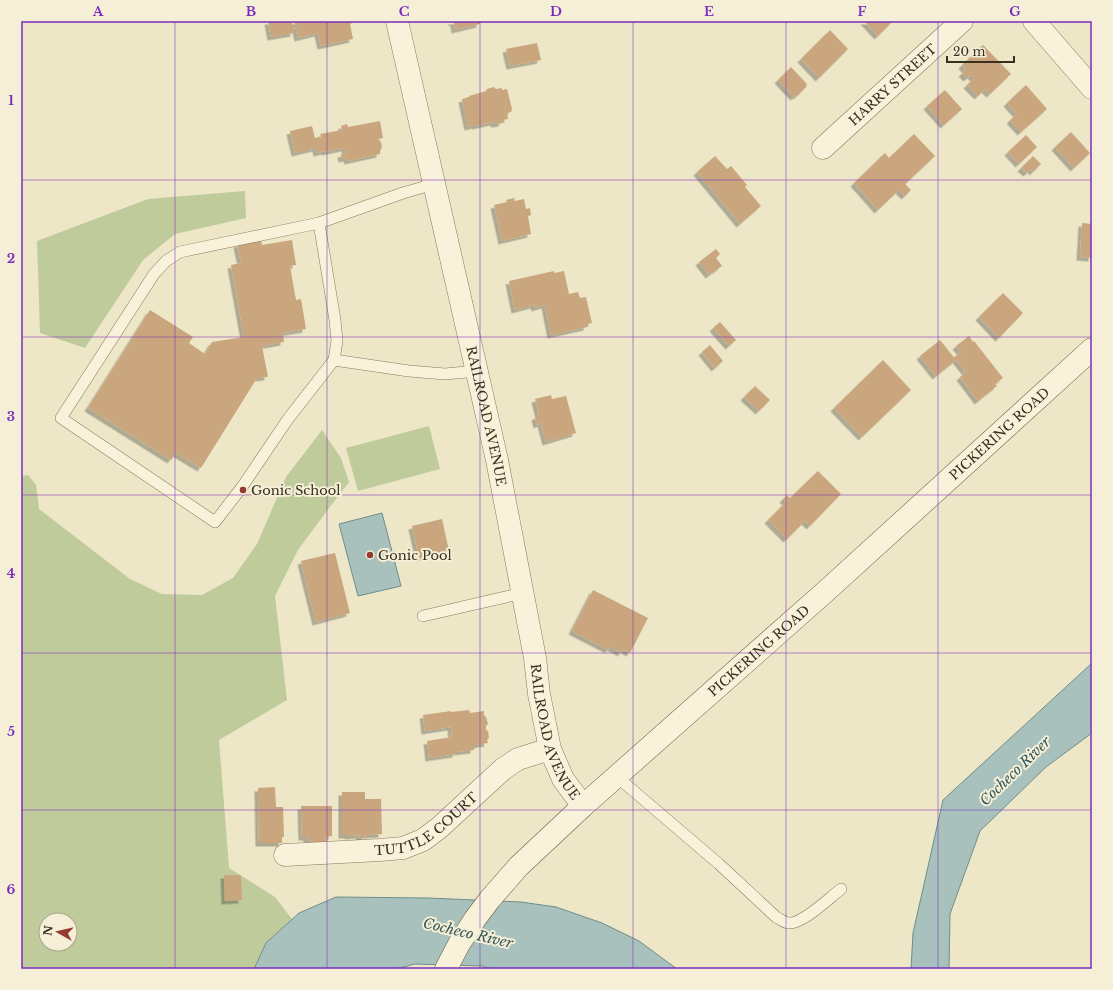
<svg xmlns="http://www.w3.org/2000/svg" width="1113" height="990" viewBox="0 0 1113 990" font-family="'Libre Baskerville',serif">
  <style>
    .green { fill: #c0cb9b; fill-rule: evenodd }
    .water { fill: #a8c1bc; stroke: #6f8f8b }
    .building { fill: #c9a67e; filter: url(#shadow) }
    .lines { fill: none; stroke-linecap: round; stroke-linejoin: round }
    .lane-casing { stroke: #88795d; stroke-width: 12 }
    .street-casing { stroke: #88795d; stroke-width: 23 }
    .secondary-casing { stroke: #6a5a40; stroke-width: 23 }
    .lane { stroke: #f8f2da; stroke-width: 11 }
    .street { stroke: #f8f2da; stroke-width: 22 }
    .secondary { stroke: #f8f2da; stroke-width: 22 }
    .grid { fill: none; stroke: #7b2cbf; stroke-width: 1; stroke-opacity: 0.55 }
    .poi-dot { fill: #953a2f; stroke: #f4efd6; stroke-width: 1.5 }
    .labels { text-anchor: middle; stroke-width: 4; stroke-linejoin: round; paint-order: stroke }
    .street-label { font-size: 13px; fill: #392f20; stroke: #f4efd6 }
    .poi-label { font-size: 13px; fill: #392f20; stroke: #f4efd6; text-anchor: start }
    .water-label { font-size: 14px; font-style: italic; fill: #305658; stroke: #f4efd6 }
    .neatline { fill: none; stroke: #7b2cbf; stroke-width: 1.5 }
    .grid-label { font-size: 13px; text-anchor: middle; font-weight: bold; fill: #7b2cbf }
  </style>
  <defs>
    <filter id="shadow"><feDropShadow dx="-3.5" dy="3.5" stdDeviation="0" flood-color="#0004"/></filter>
  </defs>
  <rect width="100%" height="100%" fill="#ede6c7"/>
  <g class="green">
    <polygon points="245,191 246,218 175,234 143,260 85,348 40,333 37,241 148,199"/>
    <polygon points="429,426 440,469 358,491 346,448"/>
    <path d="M322 430 341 458 349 482 326 512 298 550 275 596 287 700 219 740 229 868 275 897 292 919 266 943 254 969H21V476L28 475 36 485 39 509 130 579 162 594 202 595 233 578 257 544 286 477ZM46 920H70V944H46Z"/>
  </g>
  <g class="water">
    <polygon points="382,513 401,586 358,596 339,524"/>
    <polygon points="1092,663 1092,733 1046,767 980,831 950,914 949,969 911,969 913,933 943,800"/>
    <polygon points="336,897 428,898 521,902 556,907 602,923 639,941 677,969 491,969 482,966 415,964 396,969 254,969 266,943 299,913"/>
  </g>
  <g class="building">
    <polygon points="268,21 292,21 294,33 271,37"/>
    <polygon points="294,21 352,21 352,23 350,24 353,39 321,46 318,33 298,38"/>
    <polygon points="452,21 480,21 480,24 455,30 454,22 452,23"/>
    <polygon points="864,21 893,21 878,36"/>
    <polygon points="830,30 848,49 819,78 801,59"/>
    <polygon points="537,43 541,60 510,66 506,49"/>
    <polygon points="983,45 1011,74 990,94 985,89 978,96 967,85 974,78 971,75 967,78 962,73 966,70 962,65"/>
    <polygon points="791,67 807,84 806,85 807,86 797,96 796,95 794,97 778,80"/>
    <polygon points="1026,85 1047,109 1021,132 1010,120 1017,114 1007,103"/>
    <polygon points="494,87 496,89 502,88 502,90 507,89 512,109 511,112 507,113 508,119 503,120 502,123 495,124 493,122 476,126 476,125 468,127 462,99 469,97 469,96 486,91 487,89"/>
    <polygon points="945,90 962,109 944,125 927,106"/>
    <polygon points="380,121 383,138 377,139 381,142 382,147 380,151 380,154 348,161 347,158 342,159 341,154 346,153 345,148 325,152 325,151 317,153 316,148 295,153 290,131 312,126 315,138 321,137 320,134 342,130 341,126 347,124 348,127"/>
    <polygon points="1071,132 1090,153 1074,168 1055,147"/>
    <polygon points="914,134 935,156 905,184 911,190 905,196 899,190 878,210 854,183 885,153 889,158"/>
    <polygon points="1026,135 1037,147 1019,164 1008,152"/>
    <polygon points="715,156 727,169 731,166 747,185 745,187 761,206 740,224 697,172"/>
    <polygon points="1033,156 1041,164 1033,172 1031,169 1027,173 1021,168"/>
    <polygon points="514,198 515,201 524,199 526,209 530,208 531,215 528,216 531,234 502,241 494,205 507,202 506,200"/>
    <polygon points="1082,223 1092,224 1092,258 1080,257"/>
    <polygon points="261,240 262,245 292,240 296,265 290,266 296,300 301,299 306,329 283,333 284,342 262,346 268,377 257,378 201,468 176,453 171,460 88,408 150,310 193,337 189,343 205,354 212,342 244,337 231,265 241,263 237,244"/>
    <polygon points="716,249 720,254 716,258 722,266 709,275 699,262"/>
    <polygon points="554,271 554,273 564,271 569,294 578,292 580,298 586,297 592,323 587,324 587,327 551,335 545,305 535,308 534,305 515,310 509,281"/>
    <polygon points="1003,293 1023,313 999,338 979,317"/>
    <polygon points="720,322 736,340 729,346 713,328"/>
    <polygon points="969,336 973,342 974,341 1003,378 995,384 997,386 978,401 960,377 966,372 954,357 961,352 956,346"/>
    <polygon points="940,340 956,360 936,376 920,356"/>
    <polygon points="710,345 723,361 715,368 702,352"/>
    <polygon points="883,360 911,390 862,437 834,408"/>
    <polygon points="755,386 770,400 759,411 744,397"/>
    <polygon points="551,395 552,399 566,396 576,433 546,442 541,423 537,425 535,417 539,415 535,399"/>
    <polygon points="818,471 841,494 810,526 805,521 787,539 768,520 786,502 783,499 787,495 790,498"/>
    <polygon points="442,519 449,551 419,558 412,526"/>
    <polygon points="335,553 350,613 316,622 301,561"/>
    <polygon points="593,590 648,618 630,653 623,649 622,653 610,647 609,650 572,631"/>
    <polygon points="469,710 470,713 484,711 484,715 486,717 488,724 486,726 486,730 488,731 489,738 487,740 488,743 474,745 474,750 456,752 456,754 429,758 427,741 452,737 451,727 425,731 423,715 451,711 451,712"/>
    <polygon points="275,787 276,807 283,807 284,837 282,837 282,843 259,843 258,788"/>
    <polygon points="342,792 365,792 365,799 381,799 382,834 365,835 366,838 360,838 359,835 349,836 348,835 342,835"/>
    <polygon points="301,806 332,806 332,836 324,837 326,838 327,841 324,842 311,842 306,837 302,837"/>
    <polygon points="224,875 241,875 242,900 225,901"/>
  </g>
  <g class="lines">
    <g class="lane-casing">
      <g id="lane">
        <polyline points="319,223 335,320 337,341 334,360 288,419 242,487 215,522 61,418 154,274 166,261 180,252 319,223 403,193 434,184"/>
        <polyline points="334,360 409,371 445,374 477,371"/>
        <polyline points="423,616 523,593"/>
        <path d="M616 776 719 864 776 917C780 919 784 922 788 923 802 925 829 898 841 889"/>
      </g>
    </g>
    <g class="street-casing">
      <g id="street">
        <path id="s1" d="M397 21 497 460 535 658 539 694 550 749 563 779 583 806"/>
        <polyline points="1034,21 1092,88"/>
        <path id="s2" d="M823 148 962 21"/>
        <path id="s3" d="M285 855 380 850 403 848 423 840 439 828 503 769 518 759 550 749"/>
      </g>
    </g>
    <g class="secondary-casing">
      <g id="secondary">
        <path id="s4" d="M446 969 459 944 475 919 490 899 519 866 583 806 825 592 1092 349"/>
      </g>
    </g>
    <use href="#lane" class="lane"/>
    <use href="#street" class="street"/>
    <use href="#secondary" class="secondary"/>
  </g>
  <path class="grid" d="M175 21V969M327 21V969M480 21V969M633 21V969M786 21V969M938 21V969M21 180H1092M21 337H1092M21 495H1092M21 653H1092M21 810H1092"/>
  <g class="poi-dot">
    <circle cx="243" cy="490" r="4"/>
    <circle cx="370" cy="555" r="4"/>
  </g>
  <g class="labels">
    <g class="street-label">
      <text dy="5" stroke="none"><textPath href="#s2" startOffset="94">HARRY STREET</textPath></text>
      <text dy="5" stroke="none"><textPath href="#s1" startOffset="405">RAILROAD AVENUE</textPath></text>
      <text dy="5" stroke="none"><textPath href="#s4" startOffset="773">PICKERING ROAD</textPath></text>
      <text dy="5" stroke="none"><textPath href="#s4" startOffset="449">PICKERING ROAD</textPath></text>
      <text dy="5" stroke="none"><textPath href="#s1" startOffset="729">RAILROAD AVENUE</textPath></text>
      <text dy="5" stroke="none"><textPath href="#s3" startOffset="149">TUTTLE COURT</textPath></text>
    </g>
    <g class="poi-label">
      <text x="251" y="495">Gonic School</text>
      <text x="378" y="560">Gonic Pool</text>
    </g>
    <g class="water-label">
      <text transform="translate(1015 771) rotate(-44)" y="5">Cocheco River</text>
      <text transform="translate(468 933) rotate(13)" y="5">Cocheco River</text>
    </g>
  </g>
  <rect width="1113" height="990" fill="none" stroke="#f4efd6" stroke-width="44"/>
  <g transform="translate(58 932) rotate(278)"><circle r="19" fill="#f4efd6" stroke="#a9a28d"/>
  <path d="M0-3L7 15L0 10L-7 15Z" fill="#953a2f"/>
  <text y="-6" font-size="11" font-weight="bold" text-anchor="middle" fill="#392f20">N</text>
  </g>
  <path d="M947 56v6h67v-6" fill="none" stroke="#392f20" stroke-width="2"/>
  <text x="953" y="56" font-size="12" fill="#392f20" stroke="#f4efd6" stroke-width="3" paint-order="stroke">20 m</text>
  <rect x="22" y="22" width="1069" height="946" class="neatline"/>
  <g class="grid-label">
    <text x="98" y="16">A</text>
    <text x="251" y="16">B</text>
    <text x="404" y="16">C</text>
    <text x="556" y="16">D</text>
    <text x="709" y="16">E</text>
    <text x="862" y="16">F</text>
    <text x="1015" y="16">G</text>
    <text x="11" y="105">1</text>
    <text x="11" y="263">2</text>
    <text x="11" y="421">3</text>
    <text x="11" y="578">4</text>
    <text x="11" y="736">5</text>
    <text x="11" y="894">6</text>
  </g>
</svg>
